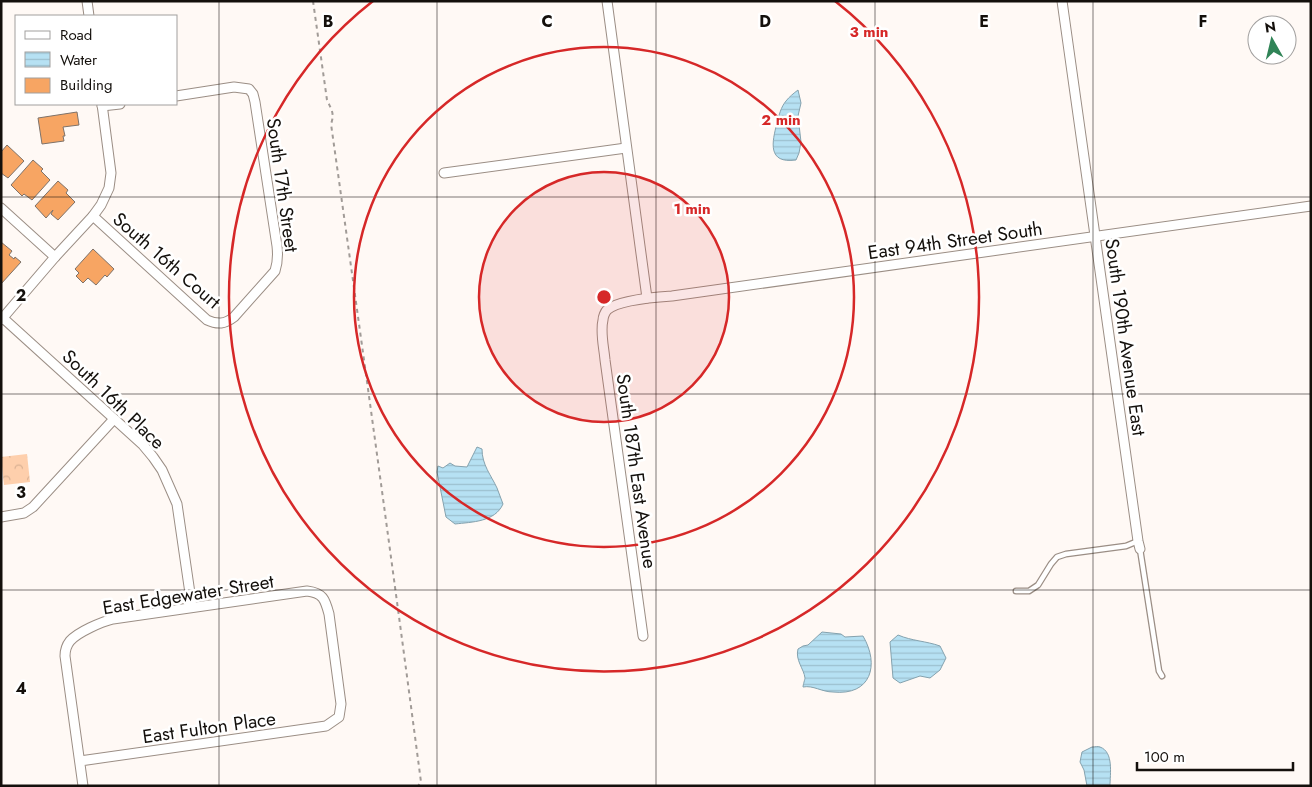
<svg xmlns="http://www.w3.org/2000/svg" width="1312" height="787" viewBox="0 0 1312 787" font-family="Jost,sans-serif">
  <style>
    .forest { fill: url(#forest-crowns) }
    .water { fill: url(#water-rules); stroke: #85a2ae }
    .building { fill: #f7a563; stroke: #7e7269 }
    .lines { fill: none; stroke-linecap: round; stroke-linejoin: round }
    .lane-casing { stroke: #9b8e85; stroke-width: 7 }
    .street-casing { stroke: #9b8e85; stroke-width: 11 }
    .path { stroke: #a19b97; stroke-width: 2; stroke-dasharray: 4 4; stroke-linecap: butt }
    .lane { stroke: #fff; stroke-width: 4.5 }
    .street { stroke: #fff; stroke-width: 9 }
    .grid { fill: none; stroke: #14100c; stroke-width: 1; stroke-opacity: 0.55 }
    .ring { fill: none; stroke: #d62828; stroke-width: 2.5 }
    .labels { text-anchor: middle; stroke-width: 5; stroke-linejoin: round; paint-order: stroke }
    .street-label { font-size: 19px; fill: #14100c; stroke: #fff }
    .grid-label { font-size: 16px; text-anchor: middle; font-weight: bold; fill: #14100c; stroke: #fff; stroke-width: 5; stroke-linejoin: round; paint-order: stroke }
    .centre { fill: #d62828; stroke: #fff; stroke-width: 2.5 }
    .ring-label { font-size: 15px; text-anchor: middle; font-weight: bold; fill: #d62828; stroke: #fff; stroke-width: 5; stroke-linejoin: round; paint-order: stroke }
  </style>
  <defs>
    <pattern id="forest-crowns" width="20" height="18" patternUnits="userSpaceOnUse" patternTransform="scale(1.25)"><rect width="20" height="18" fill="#fecfac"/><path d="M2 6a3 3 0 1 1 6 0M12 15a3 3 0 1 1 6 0" fill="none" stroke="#d9b193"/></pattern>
    <pattern id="water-rules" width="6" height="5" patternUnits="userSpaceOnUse" patternTransform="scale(1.25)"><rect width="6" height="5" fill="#b6e1f3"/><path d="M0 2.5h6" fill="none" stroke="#9cc0cf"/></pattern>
  </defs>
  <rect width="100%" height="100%" fill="#fff9f5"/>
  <polygon class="forest" points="27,454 30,482 4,485 1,457"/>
  <g class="water">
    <path d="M798 90 801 103 798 116 801 142 799 153 796 160C767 164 772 142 777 123 779 115 781 107 786 101 789 97 794 93 798 90Z"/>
    <path d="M477 447 482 449C482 465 491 475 497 488 499 493 501 499 503 504 495 522 472 522 455 524L446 517 437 472 438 466 443 468 450 463 455 466 467 467Z"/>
    <path d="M822 632 841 634 845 637 863 636C880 665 871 696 833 692 822 692 813 685 803 687 803 685 805 679 805 678 804 669 795 660 798 649L803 646 808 645Z"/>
    <path d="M898 635C912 641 926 641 940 646L946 658 940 670 930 678 920 676 900 683 893 678 890 642Z"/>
    <path d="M1092 747C1095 747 1098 746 1100 747 1114 752 1110 774 1110 786H1087L1084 770 1080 762 1082 752Z"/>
  </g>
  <g class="building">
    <polygon points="77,112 79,125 63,127 65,136 63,136 64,141 42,144 38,118"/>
    <polygon points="7,145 24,161 8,178 1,173 1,152"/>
    <polygon points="33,160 43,169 41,171 50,180 32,200 24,194 22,196 11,185"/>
    <polygon points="58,181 68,190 66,193 75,202 58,220 51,214 53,210 46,218 35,206"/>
    <polygon points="1,242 12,251 9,255 14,259 15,257 21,262 1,284"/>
    <polygon points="93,249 114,269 107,277 105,275 96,285 88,278 83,283 76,276 79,273 75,269"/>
  </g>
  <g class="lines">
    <g class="lane-casing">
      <g id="lane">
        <polyline points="1140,549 1159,671 1162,676"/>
        <polyline points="1016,591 1029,591 1038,585 1051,564 1057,557 1066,554 1126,546 1138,541"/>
      </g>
    </g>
    <g class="street-casing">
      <g id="street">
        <polyline points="87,1 89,16"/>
        <polyline points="607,1 647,298"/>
        <polyline points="1062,1 1138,541 1140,549"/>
        <polyline points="102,106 120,104"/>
        <polyline points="444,173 626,148"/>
        <polyline points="1,208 55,257"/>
        <path d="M93 216 207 320C218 325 225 324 234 317L275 271C278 262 278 255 277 246L255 102 253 94 249 89 234 87 176 96"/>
        <polyline points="3,318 143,445 153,457 162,470 177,504 192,607"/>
        <polyline points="1,320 55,257 93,216 101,205 109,188 111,173 102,104"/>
        <polyline points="1,517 24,513 33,507 114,419"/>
        <path d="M643 636 605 360C604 348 600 332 603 320 603 317 605 312 607 310 618 300 657 297 672 296L1311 206"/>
        <path d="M80 761 326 726 339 717 341 704 329 614C325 599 323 593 307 591L113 619C101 622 78 632 70 641 66 646 65 650 65 656L83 786"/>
      </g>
    </g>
    <path class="path" d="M313 1 327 100C331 109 335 113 331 124 362 343 392 562 421 782L418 786"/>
    <use href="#lane" class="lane"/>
    <use href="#street" class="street"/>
  </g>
  <path class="grid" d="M219 1V786M437 1V786M656 1V786M875 1V786M1093 1V786M1 197H1311M1 394H1311M1 590H1311"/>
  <circle cx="604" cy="297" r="125" fill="#d62828" fill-opacity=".12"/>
  <g class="ring">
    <circle cx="604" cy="297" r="125"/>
    <circle cx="604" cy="297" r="250"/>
    <path d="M835 1A375 375 0 1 1 373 1"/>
  </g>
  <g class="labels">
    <g class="street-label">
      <text transform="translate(283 185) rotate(82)" y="7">South 17th Street</text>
      <text transform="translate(955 240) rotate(-8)" y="7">East 94th Street South</text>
      <text transform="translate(167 260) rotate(41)" y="7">South 16th Court</text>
      <text transform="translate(1126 337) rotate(82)" y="7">South 190th Avenue East</text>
      <text transform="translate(114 399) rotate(44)" y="7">South 16th Place</text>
      <text transform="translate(637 471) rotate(82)" y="7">South 187th East Avenue</text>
      <text transform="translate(188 594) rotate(-9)" y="7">East Edgewater Street</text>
      <text transform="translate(209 727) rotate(-8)" y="7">East Fulton Place</text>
    </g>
  </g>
  <g class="grid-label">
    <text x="328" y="27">B</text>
    <text x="547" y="27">C</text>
    <text x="765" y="27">D</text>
    <text x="984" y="27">E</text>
    <text x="1203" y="27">F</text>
    <text x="21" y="301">2</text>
    <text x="21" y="498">3</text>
    <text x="21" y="694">4</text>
  </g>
  <circle cx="604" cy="297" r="8" class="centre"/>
  <g class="ring-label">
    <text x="869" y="37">3 min</text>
    <text x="781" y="125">2 min</text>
    <text x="692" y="214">1 min</text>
  </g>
  <rect width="1312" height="787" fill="none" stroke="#14100c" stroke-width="5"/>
  <rect x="15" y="15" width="162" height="90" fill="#ffffff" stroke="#a19f9e"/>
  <rect x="25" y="31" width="25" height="8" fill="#ffffff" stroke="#a19f9e"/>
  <text x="60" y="40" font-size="15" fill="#14100c">Road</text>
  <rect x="25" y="52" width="25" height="15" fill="url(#water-rules)" stroke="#a19f9e"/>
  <text x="60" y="65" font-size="15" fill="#14100c">Water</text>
  <rect x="25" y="78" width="25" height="15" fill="#f7a563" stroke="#a19f9e"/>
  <text x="60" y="90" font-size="15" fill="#14100c">Building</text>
  <g transform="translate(1272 40) rotate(352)"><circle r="24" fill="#ffffff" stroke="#a19f9e"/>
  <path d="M0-4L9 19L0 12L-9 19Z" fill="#308457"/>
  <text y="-8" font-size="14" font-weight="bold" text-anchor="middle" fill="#14100c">N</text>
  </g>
  <path d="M1137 762v8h156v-8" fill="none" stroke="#14100c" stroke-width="2.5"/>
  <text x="1144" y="762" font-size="15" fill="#14100c" stroke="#ffffff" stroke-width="4" paint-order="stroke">100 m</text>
</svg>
